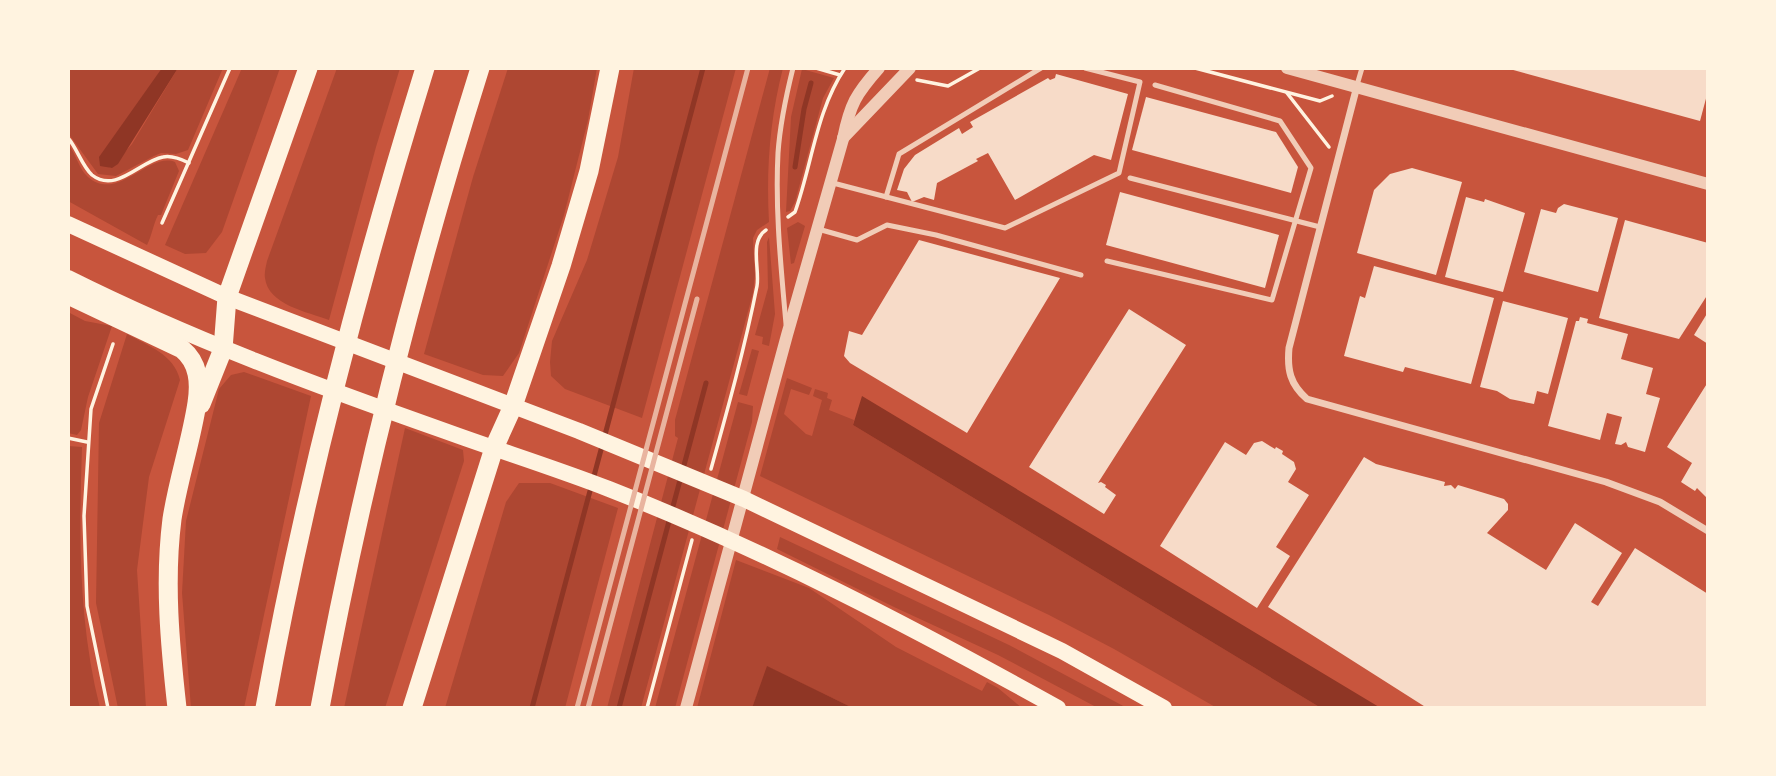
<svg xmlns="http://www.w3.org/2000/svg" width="1776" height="776" viewBox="0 0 1776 776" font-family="Bitter,serif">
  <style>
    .green { fill: #ae4732 }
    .water { fill: #8f3625 }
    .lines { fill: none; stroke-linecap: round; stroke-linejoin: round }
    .stream { stroke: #8f3625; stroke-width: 5 }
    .building { fill: #f7dbc8 }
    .path { stroke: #fff3e0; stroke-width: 3.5 }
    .service { stroke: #f1ccb7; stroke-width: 5 }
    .minor { stroke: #f1ccb7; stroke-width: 7 }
    .tertiary { stroke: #f1ccb7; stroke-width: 12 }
    .primary { stroke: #fff3e0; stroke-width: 16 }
    .motorway { stroke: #fff3e0; stroke-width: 19 }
    .rail { stroke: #e9b49f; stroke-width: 5 }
  </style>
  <rect width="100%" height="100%" fill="#c8553d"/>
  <g class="green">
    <polygon points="68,68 162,68 106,166 111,168 132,144 178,68 223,68 188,150 176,154 161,153 154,156 116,176 98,174 68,133"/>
    <polygon points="242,68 280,68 222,232 206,253 185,254 165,245"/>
    <path d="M337 68H400L376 147 329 320C308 312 268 305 265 278 264 273 266 266 267 261Z"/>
    <polygon points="508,68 597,68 588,120 564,215 519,353 503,376 483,375 424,354 473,177"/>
    <polygon points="634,68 736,68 642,418 565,389 551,376 550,362 552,341 587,260 618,157"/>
    <path d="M770 68H783C770 118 766 170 769 222L757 230 753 238 755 275 753 293 641 708H607L678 438 675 436V420Z"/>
    <polygon points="802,69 834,78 823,98 795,202 790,211 786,212 791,117"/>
    <path d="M68 144C76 154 79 169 88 177 118 203 149 151 175 162L179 171 161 215H158C153 225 152 235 147 245L68 201Z"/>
    <polygon points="798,222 805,226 794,263 791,264 787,228"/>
    <polygon points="769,237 775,314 769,346 762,344 763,337 755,335 768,288 767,242"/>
    <polygon points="68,312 85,321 112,326 88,397 81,430 77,435 68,433"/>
    <path d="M127 334C148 346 174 354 180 380L149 477 137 570 146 708H118L96 603 99 423Z"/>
    <polygon points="752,349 759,351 747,396 739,394"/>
    <polygon points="244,372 311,396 244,708 191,708 182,593 186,521 219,389 231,375"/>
    <polygon points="787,378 812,388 809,395 791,389 784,414 806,434 812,436 822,400 813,396 815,389 828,393 827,398 832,400 829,410 854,420 853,425 1321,708 1217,708 1114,649 1049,615 760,476"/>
    <polygon points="738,402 753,406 752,422 675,708 655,708"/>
    <polygon points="405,428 463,450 464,461 385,708 344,708"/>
    <path d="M68 446 82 447C79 535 78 621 100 708H68Z"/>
    <polygon points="519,483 550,483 618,508 565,708 445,708 506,502"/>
    <polygon points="780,537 1009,645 1127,708 1098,708 998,655 894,607 777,549"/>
    <polygon points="736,560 809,588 896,647 982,691 987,682 998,688 1022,708 853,708 768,667 752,708 697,708"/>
  </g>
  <g class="water">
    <polygon points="162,68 178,68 118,164 112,168 100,166 99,157"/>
    <polygon points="862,396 1379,707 1381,708 1321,708 853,425"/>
    <polygon points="767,666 853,708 752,708"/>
  </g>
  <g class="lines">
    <g class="stream">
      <polyline points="795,167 804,109 811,83"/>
      <polyline points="532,708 703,68"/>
      <polyline points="619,708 706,383"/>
    </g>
  </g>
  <g class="building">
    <polygon points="1506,68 1708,68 1708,91 1700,121"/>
    <polygon points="1056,74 1128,94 1111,160 1094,155 1015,200 988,153 976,159 978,161 937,183 934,200 924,197 912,202 907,192 897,190 904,169 915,155 959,128 962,134 973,127 970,122 1048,78 1050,80 1055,78"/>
    <polygon points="1146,97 1276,132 1298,167 1291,193 1132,150"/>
    <polygon points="1412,168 1462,182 1436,275 1357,253 1374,190 1390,174"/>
    <polygon points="1120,192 1279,235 1265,288 1106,245"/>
    <polygon points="1466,197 1484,202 1485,199 1525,213 1503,292 1445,277"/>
    <polygon points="1564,204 1618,218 1598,292 1524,272 1541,209 1556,213 1558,208"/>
    <polygon points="1625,220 1708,243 1708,294 1679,339 1599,318"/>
    <polygon points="919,240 1060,278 967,433 850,363 844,356 849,331 862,335"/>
    <polygon points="1374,266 1494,298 1471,384 1405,367 1403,372 1344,356 1360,296 1365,298"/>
    <polygon points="1503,301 1568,318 1548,394 1537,391 1534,404 1510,399 1497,391 1480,387"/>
    <polygon points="1129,309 1186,345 1098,483 1101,482 1106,485 1105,487 1116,495 1104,514 1029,467"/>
    <polygon points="1708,312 1708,344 1694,335"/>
    <polygon points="1580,317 1588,319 1587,323 1628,334 1621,359 1653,368 1646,394 1660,398 1645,452 1628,447 1626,442 1621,445 1615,444 1622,417 1607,413 1600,440 1548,426 1576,321 1579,321"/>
    <polygon points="1708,382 1708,499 1697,488 1695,491 1681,482 1692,463 1667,447"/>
    <polygon points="1262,441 1275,449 1276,447 1283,451 1282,454 1294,462 1296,469 1288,482 1309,495 1276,547 1290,556 1257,608 1160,546 1225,442 1246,455 1254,443"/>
    <polygon points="1364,457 1376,464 1445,482 1444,486 1451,485 1455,489 1458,485 1504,499 1508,504 1508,510 1487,533 1546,570 1575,523 1622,553 1591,602 1598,606 1635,548 1708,594 1708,708 1427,708 1268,607"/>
  </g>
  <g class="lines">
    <g class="path">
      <polyline points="816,68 840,75"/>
      <polyline points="1195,68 1320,101 1332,96"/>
      <polyline points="917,80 948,86 980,68"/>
      <polyline points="1287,93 1329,147"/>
      <path d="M68 138C77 148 82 166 92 175 116 194 140 161 163 157 172 155 181 159 189 163"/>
      <path d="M788 217 795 212C812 165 816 111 845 68"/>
      <polyline points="162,223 230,68"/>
      <polyline points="68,438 87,442"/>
      <path d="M711 469C728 408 745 347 757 286 760 269 749 241 766 230"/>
      <polyline points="108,708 87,606 84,516 91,409 113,344"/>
      <polyline points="647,708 692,540"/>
    </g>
    <g class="service">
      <polyline points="1357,85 1362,68"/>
      <polyline points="1130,178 1320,227"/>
      <polyline points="833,183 1005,228 1119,173 1140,82 1085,68"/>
      <polyline points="886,197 899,154 1041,68"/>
      <polyline points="818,229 857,240 887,225 936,235 1081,275"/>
      <polyline points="1107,261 1272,300 1311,168 1280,121 1155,85"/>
      <path d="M786 324C781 267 775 210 778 153 780 124 786 96 793 68"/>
    </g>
    <path class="minor" d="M1357 86 1289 348C1287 370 1290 384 1307 399L1606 482 1660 502 1708 531"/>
    <g class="tertiary">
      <polyline points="1287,68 1708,184"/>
      <polyline points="843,138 910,68"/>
      <path d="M686 708 787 335 843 139C850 104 856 94 879 68"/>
    </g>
    <g class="primary">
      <polyline points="68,224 227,297 579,431 744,499 1062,651 1164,708"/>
      <path d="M68 278C190 339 317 386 445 431 500 451 555 468 609 489 765 550 912 627 1058 708"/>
    </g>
    <g class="motorway">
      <path d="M68 295 182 349C199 363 200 383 197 403 191 442 178 480 172 519 164 582 170 645 177 708"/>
      <polyline points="201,404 223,349 227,297 308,68"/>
      <path d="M265 708C304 491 360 278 425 68"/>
      <path d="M320 708C360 491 414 278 480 68"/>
      <polyline points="412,708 494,448 513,406 561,266 589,171 610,68"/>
    </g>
    <g class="rail">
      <polyline points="577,708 748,68"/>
      <polyline points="588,708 697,299"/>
    </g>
  </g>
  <rect width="1776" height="776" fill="none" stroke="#fff3e0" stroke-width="140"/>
</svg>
